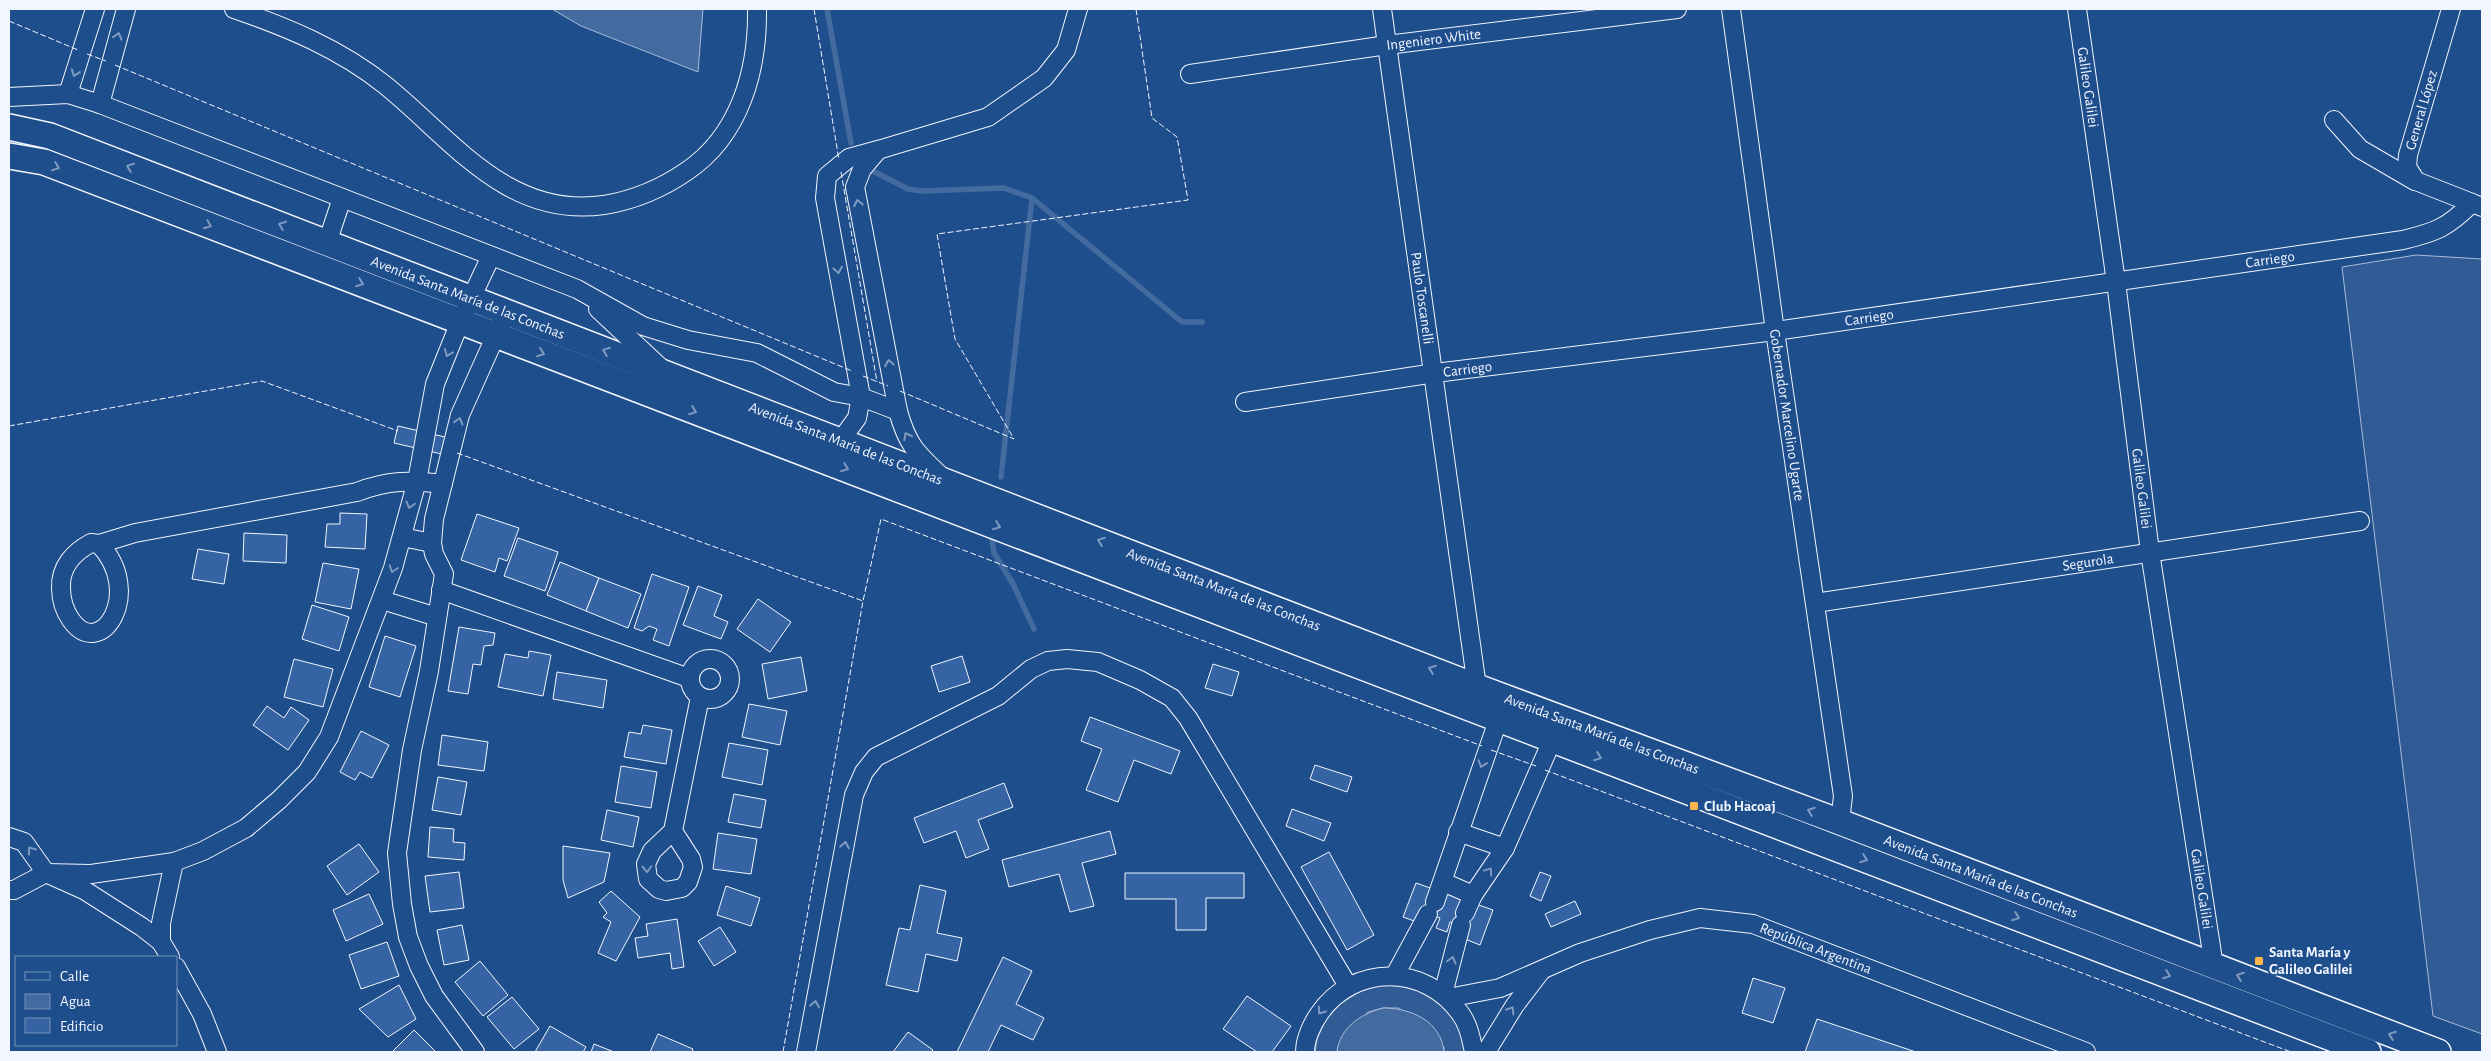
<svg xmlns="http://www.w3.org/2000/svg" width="2491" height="1061" viewBox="0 0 2491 1061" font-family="'Alegreya Sans',sans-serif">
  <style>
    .built { fill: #305b95; stroke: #a8bbd7 }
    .water { fill: #446ba0; stroke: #a8bbd7 }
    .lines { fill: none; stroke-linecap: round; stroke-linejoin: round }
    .stream { stroke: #446ba0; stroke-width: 5.5 }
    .building { fill: #3563a3; stroke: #f2f6ff }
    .street-casing { stroke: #f2f6ff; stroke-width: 20 }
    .secondary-casing { stroke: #f2f6ff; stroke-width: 28 }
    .street { stroke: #1f4e8c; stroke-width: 18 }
    .secondary { stroke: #1f4e8c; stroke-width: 25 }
    .fence { stroke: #f2f6ff; stroke-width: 1; stroke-dasharray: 6 2.5; stroke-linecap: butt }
    .oneway { stroke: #7e9ac0 }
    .poi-dot { fill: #ffb74d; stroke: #1f4e8c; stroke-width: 2 }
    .labels { text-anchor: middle; stroke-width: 4; stroke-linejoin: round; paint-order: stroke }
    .street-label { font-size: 15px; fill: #f2f6ff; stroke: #1f4e8c }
    .poi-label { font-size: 15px; font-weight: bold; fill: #f2f6ff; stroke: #1f4e8c; text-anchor: start }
  </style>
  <rect width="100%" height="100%" fill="#1f4e8c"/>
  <g class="built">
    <polygon points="2416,255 2482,259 2482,1034 2433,1016 2342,267"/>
    <polygon points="1380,985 1401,986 1422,992 1441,1003 1455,1020 1464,1040 1465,1052 1444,1052 1444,1047 1399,1008 1383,1008 1368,1012 1338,1046 1337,1052 1315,1052 1317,1039 1326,1019 1341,1003 1359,992"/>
  </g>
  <g class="water">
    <polygon points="552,9 703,9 698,72 581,26"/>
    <path d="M1383 1008C1411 1008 1441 1021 1444 1052H1337C1340 1027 1361 1014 1383 1008Z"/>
  </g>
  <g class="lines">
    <g class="stream">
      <polyline points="827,9 851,143"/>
      <polyline points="873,171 908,189 922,191 1004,188 1032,198"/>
      <polyline points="1001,477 1032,198 1182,322 1202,322"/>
      <polyline points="992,539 994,553 1013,584 1034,629"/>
    </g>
  </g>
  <g class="building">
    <polygon points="398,426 462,441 459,458 394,443"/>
    <polygon points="340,513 367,514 365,549 325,547 327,524 340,524"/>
    <polygon points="477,514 519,528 507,561 499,558 495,572 461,560"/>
    <polygon points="244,533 287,535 286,563 243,561"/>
    <polygon points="518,538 558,552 545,591 504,576"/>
    <polygon points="198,549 229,554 224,584 192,579"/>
    <polygon points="560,562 599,578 586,611 547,595"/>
    <polygon points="323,563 359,569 351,609 315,602"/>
    <polygon points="652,574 689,587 669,646 653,640 657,629 649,626 642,631 634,628"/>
    <polygon points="599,578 641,594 628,628 586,611"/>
    <polygon points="698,586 722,595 714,616 728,622 721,639 683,625"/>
    <polygon points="758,599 791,622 770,652 737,629"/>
    <polygon points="312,605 349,617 339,651 302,639"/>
    <polygon points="459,627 495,633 493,645 484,646 481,665 473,664 468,694 448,691"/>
    <polygon points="385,636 416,646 400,697 369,687"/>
    <polygon points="529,651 551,655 543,696 498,687 505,654 528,658"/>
    <polygon points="962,656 970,682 939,692 931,666"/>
    <polygon points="801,657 807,691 768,699 762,664"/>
    <polygon points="294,659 333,669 323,707 284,697"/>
    <polygon points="1213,664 1239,672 1232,696 1205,688"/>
    <polygon points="557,672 607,680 603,708 553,699"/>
    <polygon points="749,704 787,711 780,745 742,737"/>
    <polygon points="267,706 284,718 291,707 309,720 288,750 253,725"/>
    <polygon points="1090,717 1180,751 1171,774 1134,760 1118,802 1086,790 1102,749 1081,741"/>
    <polygon points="643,725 672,730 666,764 624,757 629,732 641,734"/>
    <polygon points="361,731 389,745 372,778 360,772 355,780 340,772"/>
    <polygon points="442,735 488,742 484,771 438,765"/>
    <polygon points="729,743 768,750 762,785 722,777"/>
    <polygon points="1315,765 1352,777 1347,792 1310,779"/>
    <polygon points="621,766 657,772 651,808 615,802"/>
    <polygon points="438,777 467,782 461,815 432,810"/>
    <polygon points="1004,783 1013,807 978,820 989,849 966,858 956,831 924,843 914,818"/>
    <polygon points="734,794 766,800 761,828 728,822"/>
    <polygon points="1292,809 1331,823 1324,841 1286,826"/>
    <polygon points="607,810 639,817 633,847 601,840"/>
    <polygon points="430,827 454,829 453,842 465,843 464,860 428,857"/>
    <polygon points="1110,831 1116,854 1082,863 1094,906 1070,912 1059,874 1009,887 1002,860"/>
    <polygon points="718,833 757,839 751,874 713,869"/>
    <polygon points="359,844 379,872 347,895 327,866"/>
    <polygon points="563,846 610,853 604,882 568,898 563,880"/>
    <polygon points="1329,852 1374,935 1347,950 1301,867"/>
    <polygon points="459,872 464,908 430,912 425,876"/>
    <polygon points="1540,872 1551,876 1541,901 1530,896"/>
    <polygon points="1125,873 1244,873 1244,898 1206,898 1206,930 1176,930 1176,899 1125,899"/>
    <polygon points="1416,883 1493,910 1480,945 1465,939 1461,925 1450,922 1447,932 1436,928 1440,918 1421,911 1417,922 1403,917"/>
    <polygon points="920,885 946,891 937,933 962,938 957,961 926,954 918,992 886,985 899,928 910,930"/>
    <polygon points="726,886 760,898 751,926 717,915"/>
    <polygon points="611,891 640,917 616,961 598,953 611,922 603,917 607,913 599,902"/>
    <polygon points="369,894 383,924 346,941 333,910"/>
    <polygon points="1575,901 1581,914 1551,927 1545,914"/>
    <polygon points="677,919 684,967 672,969 670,953 638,958 635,938 648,936 646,924"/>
    <polygon points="462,925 469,960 444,965 437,930"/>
    <polygon points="720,927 736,952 714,966 698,941"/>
    <polygon points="387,942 399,976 361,989 349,955"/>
    <polygon points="1003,957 1032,971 1016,1004 1044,1018 1033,1040 1001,1025 988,1052 957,1052"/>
    <polygon points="480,961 508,995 483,1016 455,982"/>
    <polygon points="1753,978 1785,988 1773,1023 1742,1013"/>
    <polygon points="399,985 416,1019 388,1037 359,1009"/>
    <polygon points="1247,996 1291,1026 1272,1052 1257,1052 1223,1029"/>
    <polygon points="512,997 539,1029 514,1049 487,1017"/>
    <polygon points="1817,1019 1916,1052 1805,1052"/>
    <polygon points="550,1026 586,1047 583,1052 535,1052"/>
    <polygon points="414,1030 436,1052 392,1052"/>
    <polygon points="908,1032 933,1050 931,1052 893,1052"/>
    <polygon points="658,1034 693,1049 692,1052 650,1052"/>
    <polygon points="594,1044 614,1052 591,1052"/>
  </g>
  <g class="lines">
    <g class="street-casing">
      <g id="street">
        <path d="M234 9C287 27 340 49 385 85 452 139 507 219 604 205 635 200 661 189 687 171 740 135 758 70 757 9"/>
        <path id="s1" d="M1382 9 1477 687 1475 696"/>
        <path id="s2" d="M1731 9 1775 331 1843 796 1840 822"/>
        <path id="s3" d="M2077 9 2116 282 2150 552 2214 966"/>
        <polyline points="2451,9 2408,155 2407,167 2416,181 2472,203"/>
        <path id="s4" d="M1190 74 1387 45 1677 9"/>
        <polyline points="68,94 95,9"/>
        <polyline points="9,97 68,94 100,104 577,289 643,326 688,340 757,353 834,392 861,397 898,411"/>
        <polyline points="100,104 126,9"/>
        <polyline points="2334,120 2360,149 2415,181"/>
        <polyline points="878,150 988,117 1044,78 1066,50 1078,9"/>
        <polyline points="327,243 342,198"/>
        <polyline points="598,309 661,368"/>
        <path id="s5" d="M1245 402 1435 373 1775 331 2403 240C2436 232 2447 228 2472 203L2482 207"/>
        <path d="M841 440 857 418 861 397 825 198 827 176 849 158 878 150 862 169 855 187 898 411C907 444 916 453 941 476"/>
        <polyline points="402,537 432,543"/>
        <path d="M91 543 99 544C145 592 101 662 71 620 64 610 61 600 61 588 60 567 74 552 91 543Z"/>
        <path d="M99 544 135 533 357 492C388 480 411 480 443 484"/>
        <polyline points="441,590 689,678"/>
        <polyline points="382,600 437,617"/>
        <path id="s6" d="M1815 603 2360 521"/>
        <circle cx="710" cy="679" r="20"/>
        <polyline points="673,831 691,859 693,867 688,882 682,888 666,891 659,889 648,879 646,864 652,851 673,831 700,697"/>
        <polyline points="1458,832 1505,848"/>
        <polyline points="9,837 24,842 46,873 84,890 142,927 161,942 161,923 174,862"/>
        <polyline points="1443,882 1473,895"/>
        <polyline points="9,890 14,890 46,873 91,874 174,862 203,851 246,828 279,800 307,772 329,737 393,568 417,481 435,384 460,322 491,256"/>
        <polyline points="1435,902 1502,709"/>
        <polyline points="1465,913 1473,895 1505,848 1557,729"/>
        <polyline points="161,942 170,957"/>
        <polyline points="176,967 202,1014 217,1052"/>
        <polyline points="1395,975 1428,914"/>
        <polyline points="1443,994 1461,925"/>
        <path id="s7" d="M1448 998 1500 988 1580 953 1650 930 1700 918 1753 924 2086 1052"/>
        <polyline points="475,1052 434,996 419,966 408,937 402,904 397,853 412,750 429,671 444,574 434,554 432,543 434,519 460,415 500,326"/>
        <polyline points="806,1052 854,795 864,772 876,757 998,696 1031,669 1048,661 1067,659 1098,662 1140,680 1172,698 1188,718 1348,986"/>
        <path d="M1305 1052C1305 1039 1312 1024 1319 1014 1353 964 1425 964 1460 1013 1469 1025 1471 1039 1474 1052"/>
        <polyline points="1486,1052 1515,1005 1541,971"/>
      </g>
    </g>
    <g class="secondary-casing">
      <g id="secondary">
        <path id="s8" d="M9 127 50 136 1477 687 1840 822 2438 1052"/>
        <polyline points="9,156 44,162 2368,1052"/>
      </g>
    </g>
    <use href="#street" class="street"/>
    <use href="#secondary" class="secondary"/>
    <g class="fence">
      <polyline points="814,9 839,160"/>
      <polyline points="9,21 78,50"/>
      <polyline points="87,54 106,61"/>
      <polyline points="115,65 852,371"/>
      <polyline points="841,172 877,382"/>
      <polyline points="863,376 888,386"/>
      <polyline points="900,391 1014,439 955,339 937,234 1188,200 1177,137 1152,118 1136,9"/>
      <polyline points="9,426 262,381 398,431"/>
      <polyline points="457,453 863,601"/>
      <polyline points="1491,750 1536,766"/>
      <polyline points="1545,770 2291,1052"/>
      <polyline points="783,1052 863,601 881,519 1482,746"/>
    </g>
  </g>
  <defs><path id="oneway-chevron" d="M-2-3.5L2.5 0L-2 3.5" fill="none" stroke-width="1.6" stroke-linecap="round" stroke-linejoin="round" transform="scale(1.25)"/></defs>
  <g class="oneway">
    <use href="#oneway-chevron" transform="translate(118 36) rotate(-73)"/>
    <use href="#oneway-chevron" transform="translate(75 73) rotate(110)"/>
    <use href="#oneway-chevron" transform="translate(56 167) rotate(21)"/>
    <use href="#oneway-chevron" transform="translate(130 167) rotate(-159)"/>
    <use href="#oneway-chevron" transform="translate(858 203) rotate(-101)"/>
    <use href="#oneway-chevron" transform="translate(208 225) rotate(21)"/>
    <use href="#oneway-chevron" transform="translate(282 225) rotate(-159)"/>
    <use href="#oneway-chevron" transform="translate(838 270) rotate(80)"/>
    <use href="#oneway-chevron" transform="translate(360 283) rotate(21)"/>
    <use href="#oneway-chevron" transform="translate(606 351) rotate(-159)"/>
    <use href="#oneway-chevron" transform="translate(448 353) rotate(112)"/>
    <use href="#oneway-chevron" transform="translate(541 353) rotate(21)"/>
    <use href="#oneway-chevron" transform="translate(889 363) rotate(-101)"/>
    <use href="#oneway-chevron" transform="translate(693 411) rotate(21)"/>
    <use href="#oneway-chevron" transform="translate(459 421) rotate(-73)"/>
    <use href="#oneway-chevron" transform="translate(907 436) rotate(-117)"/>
    <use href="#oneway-chevron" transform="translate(845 468) rotate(21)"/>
    <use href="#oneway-chevron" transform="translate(410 505) rotate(105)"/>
    <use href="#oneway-chevron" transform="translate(997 526) rotate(21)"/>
    <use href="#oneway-chevron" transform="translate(1101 541) rotate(-159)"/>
    <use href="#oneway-chevron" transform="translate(393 569) rotate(108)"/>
    <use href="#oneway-chevron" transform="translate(1432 669) rotate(-159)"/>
    <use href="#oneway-chevron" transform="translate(1598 757) rotate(21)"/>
    <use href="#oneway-chevron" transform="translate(1482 764) rotate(109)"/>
    <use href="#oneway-chevron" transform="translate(1811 811) rotate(-160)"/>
    <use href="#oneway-chevron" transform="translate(845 845) rotate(-79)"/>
    <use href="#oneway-chevron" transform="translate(31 850) rotate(-126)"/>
    <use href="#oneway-chevron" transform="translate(1864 859) rotate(21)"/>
    <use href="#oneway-chevron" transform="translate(647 869) rotate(87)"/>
    <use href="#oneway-chevron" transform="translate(1489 871) rotate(-56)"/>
    <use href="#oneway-chevron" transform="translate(2016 917) rotate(21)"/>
    <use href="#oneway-chevron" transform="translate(1452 960) rotate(-75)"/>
    <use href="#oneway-chevron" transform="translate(2167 975) rotate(21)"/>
    <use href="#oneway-chevron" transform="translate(2240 976) rotate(-159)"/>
    <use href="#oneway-chevron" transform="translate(815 1004) rotate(-79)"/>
    <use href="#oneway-chevron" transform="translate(1511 1010) rotate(-58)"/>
    <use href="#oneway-chevron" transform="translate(1321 1011) rotate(125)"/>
    <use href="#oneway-chevron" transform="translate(2392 1035) rotate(-159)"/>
  </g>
  <g class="poi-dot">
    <rect x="1689" y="801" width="10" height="10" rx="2.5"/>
    <rect x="2254" y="956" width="10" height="10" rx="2.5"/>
  </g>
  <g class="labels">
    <g class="street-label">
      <text dy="5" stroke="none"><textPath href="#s4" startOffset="246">Ingeniero White</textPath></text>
      <text dy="5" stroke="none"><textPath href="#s3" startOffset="79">Galileo Galilei</textPath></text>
      <text transform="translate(2421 110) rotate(-74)" y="5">General López</text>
      <text dy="5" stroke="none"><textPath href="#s5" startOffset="1035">Carriego</textPath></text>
      <text dy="5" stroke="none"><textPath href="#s8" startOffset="490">Avenida Santa María de las Conchas</textPath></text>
      <text dy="5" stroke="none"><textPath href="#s1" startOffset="292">Paulo Toscanelli</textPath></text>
      <text dy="5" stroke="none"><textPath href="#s5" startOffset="630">Carriego</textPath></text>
      <text dy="5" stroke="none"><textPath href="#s5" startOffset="225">Carriego</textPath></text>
      <text dy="5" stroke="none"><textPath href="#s2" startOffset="410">Gobernador Marcelino Ugarte</textPath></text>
      <text dy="5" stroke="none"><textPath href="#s8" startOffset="895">Avenida Santa María de las Conchas</textPath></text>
      <text dy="5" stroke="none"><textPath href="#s3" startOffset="484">Galileo Galilei</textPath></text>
      <text dy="5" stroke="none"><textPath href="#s6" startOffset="276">Segurola</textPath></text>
      <text dy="5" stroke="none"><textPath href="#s8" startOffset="1300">Avenida Santa María de las Conchas</textPath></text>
      <text dy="5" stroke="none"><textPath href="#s8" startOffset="1705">Avenida Santa María de las Conchas</textPath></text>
      <text dy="5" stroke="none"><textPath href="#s8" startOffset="2110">Avenida Santa María de las Conchas</textPath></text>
      <text dy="5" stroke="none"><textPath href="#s3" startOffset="889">Galileo Galilei</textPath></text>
      <text dy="5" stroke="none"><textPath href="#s7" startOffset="386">República Argentina</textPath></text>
    </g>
    <g class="poi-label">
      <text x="1704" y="811">Club Hacoaj</text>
      <text x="2269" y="957">Santa María y<tspan x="2269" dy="17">Galileo Galilei</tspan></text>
    </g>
  </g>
  <rect width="2491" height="1061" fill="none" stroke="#f2f6ff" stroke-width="20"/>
  <rect x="15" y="956" width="162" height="90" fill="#1f4e8c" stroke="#7391ba"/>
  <rect x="25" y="972" width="25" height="8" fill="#1f4e8c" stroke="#7391ba"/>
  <text x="60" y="981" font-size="15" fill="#f2f6ff">Calle</text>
  <rect x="25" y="994" width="25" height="15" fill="#446ba0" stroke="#7391ba"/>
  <text x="60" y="1006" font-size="15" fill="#f2f6ff">Agua</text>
  <rect x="25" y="1018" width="25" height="15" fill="#3563a3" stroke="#7391ba"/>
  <text x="60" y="1031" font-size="15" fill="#f2f6ff">Edificio</text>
</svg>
